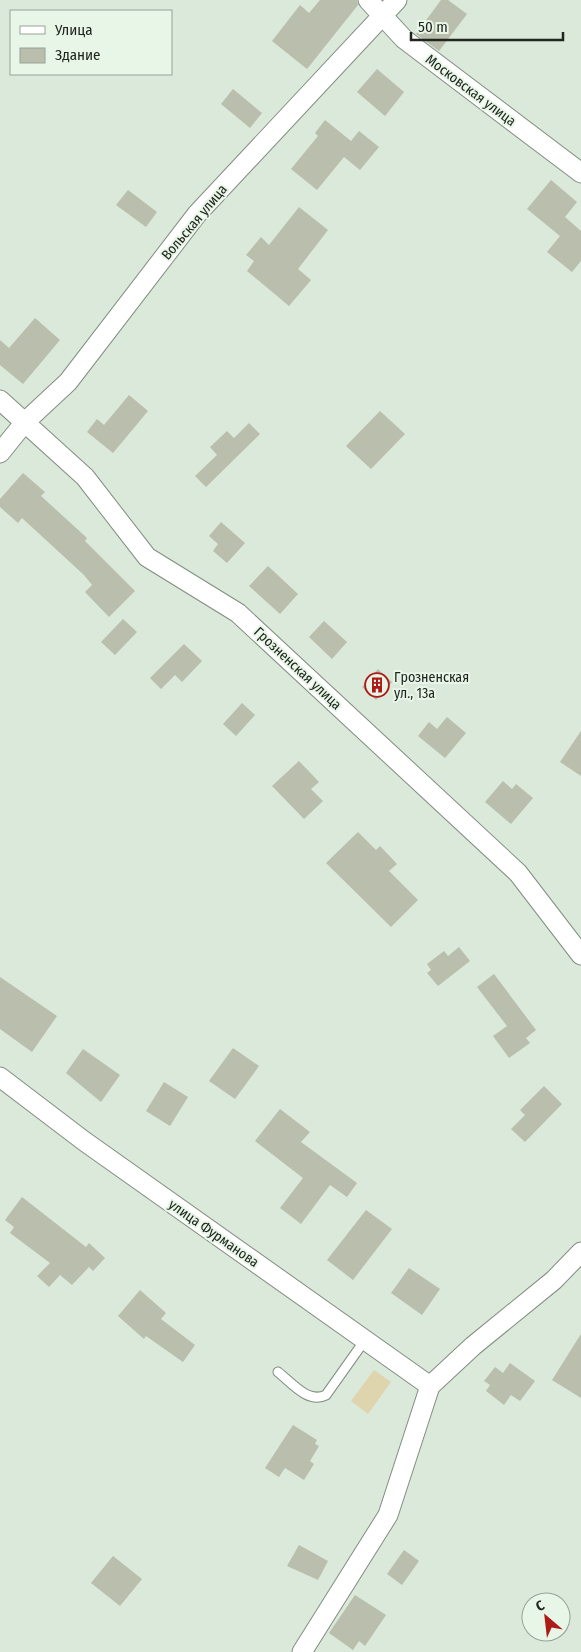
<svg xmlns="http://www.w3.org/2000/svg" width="581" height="1652" viewBox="0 0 581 1652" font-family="'Fira Sans Condensed',sans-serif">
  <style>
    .green { fill: #ded5ae }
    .building { fill: #b9bead }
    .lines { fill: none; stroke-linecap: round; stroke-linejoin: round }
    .service-casing { stroke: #818e80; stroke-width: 11 }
    .minor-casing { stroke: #818e80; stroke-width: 21 }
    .service { stroke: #fff; stroke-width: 9 }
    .minor { stroke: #fff; stroke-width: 19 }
    .labels { text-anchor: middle; stroke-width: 4; stroke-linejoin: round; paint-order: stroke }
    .street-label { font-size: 14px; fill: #20251f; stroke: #e8f6e7 }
    .poi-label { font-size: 14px; fill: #20251f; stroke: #e8f6e7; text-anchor: start }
  </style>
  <rect width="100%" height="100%" fill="#dbe9da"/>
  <polygon class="green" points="374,1370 391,1382 368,1414 351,1401"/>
  <g class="building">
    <polygon points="320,0 357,0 358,5 307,69 272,41 300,5 309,13"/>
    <polygon points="441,0 448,0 467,14 439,51 416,34"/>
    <polygon points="377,69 404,92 385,116 357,92"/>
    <polygon points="233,89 262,113 250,128 221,104"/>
    <polygon points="325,120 351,141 359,131 379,147 360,170 344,157 317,190 291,169 318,136 315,133"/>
    <polygon points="551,180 577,202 565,217 581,231 581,261 572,272 547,252 560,236 527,209"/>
    <polygon points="128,190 157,212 146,227 116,205"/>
    <polygon points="299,207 328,230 298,269 311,280 289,306 247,271 254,261 246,255 261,237 269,245"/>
    <polygon points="35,318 60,340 23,384 0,365 0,340 9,348"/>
    <polygon points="129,395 148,411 113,453 87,432 97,419 104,425"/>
    <polygon points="380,411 405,434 371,469 346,446"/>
    <polygon points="249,423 260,434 206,487 195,476 217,455 210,447 227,431 234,438"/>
    <polygon points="23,473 45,492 41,496 87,538 85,541 135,591 109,617 85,592 92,585 84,575 22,518 18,523 0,507 0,499"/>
    <polygon points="221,522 245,543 227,563 213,551 218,544 209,536"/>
    <polygon points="268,566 298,594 280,614 249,586"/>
    <polygon points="123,619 137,632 115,655 101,642"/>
    <polygon points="324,621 347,642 332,659 309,637"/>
    <polygon points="184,644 202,661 182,682 175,675 161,689 150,678"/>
    <polygon points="378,669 392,682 376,700 362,687"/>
    <polygon points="242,703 255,715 236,736 223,724"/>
    <polygon points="447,717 466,733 445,758 418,736 429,722 437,729"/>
    <polygon points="581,731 581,776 560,762"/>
    <polygon points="299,761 319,782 311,789 323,801 304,819 272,786"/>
    <polygon points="503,781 512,789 516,784 533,798 511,824 485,802"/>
    <polygon points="358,832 376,850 380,846 397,864 389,871 418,900 391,927 326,863"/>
    <polygon points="459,947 470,961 438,986 427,973 431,970 427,964 444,951 448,956"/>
    <polygon points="494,974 536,1030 526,1038 530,1043 509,1058 493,1036 507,1026 477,987"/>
    <polygon points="0,977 57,1016 32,1052 0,1029"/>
    <polygon points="233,1048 259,1066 235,1099 209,1081"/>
    <polygon points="83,1049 120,1075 101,1102 66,1073"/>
    <polygon points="164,1082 188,1097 170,1126 146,1111"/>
    <polygon points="544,1086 562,1104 525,1142 511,1129 525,1115 520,1110"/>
    <polygon points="280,1109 310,1132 301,1142 357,1183 347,1197 330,1185 301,1224 280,1208 303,1178 255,1141"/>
    <polygon points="22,1197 86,1247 89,1243 105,1258 93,1271 89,1267 72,1285 60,1275 49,1287 37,1276 50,1263 10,1233 14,1227 5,1220"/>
    <polygon points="366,1210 392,1229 353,1280 327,1260"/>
    <polygon points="409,1268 440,1289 422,1315 391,1293"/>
    <polygon points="140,1290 166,1313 161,1319 195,1345 183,1362 146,1336 144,1339 118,1316"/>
    <polygon points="581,1334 581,1398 552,1380"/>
    <polygon points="510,1363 535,1381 520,1401 511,1395 504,1405 486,1391 490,1385 484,1381 495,1367 503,1373"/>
    <polygon points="293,1425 317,1440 315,1444 319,1446 310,1461 314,1464 304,1480 285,1468 279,1477 265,1468"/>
    <polygon points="299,1545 328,1561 318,1580 287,1566"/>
    <polygon points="404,1550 419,1561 402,1585 387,1574"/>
    <polygon points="113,1556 142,1579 120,1606 91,1583"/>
    <polygon points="355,1595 386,1615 365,1646 359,1641 353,1650 329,1633"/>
  </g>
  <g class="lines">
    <g class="service-casing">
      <path id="service" d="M278 1372C292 1383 308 1404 326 1395L365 1340"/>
    </g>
    <g class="minor-casing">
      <g id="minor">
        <polyline points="368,0 404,39 581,173"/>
        <polyline points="0,400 85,477 147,557 238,613 518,873 581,955"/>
        <polyline points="0,453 25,422 68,382 197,214 397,0"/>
        <polyline points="0,1077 84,1141 430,1386"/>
        <polyline points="302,1652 388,1515 430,1386 473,1346 554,1280 581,1252"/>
      </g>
    </g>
    <use href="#service" class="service"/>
    <use href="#minor" class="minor"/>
  </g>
  <defs>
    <g id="building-ring" transform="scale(1.25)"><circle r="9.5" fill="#e8f6e7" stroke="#ac1b17" stroke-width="1.5"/><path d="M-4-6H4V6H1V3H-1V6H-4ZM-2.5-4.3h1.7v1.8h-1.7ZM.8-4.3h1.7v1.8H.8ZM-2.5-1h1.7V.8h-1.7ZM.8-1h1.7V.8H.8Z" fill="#ac1b17"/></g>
  </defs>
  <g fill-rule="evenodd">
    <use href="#building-ring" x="377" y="685"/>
  </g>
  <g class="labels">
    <g class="street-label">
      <text transform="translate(471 90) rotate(37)" y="5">Московская улица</text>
      <text transform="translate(194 222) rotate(-50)" y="5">Вольская улица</text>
      <text transform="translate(298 668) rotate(43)" y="5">Грозненская улица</text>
      <text transform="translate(214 1233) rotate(35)" y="5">улица Фурманова</text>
    </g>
    <g class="poi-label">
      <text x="394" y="682">Грозненская<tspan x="394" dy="16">ул., 13а</tspan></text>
    </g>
  </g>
  <rect x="10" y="10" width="162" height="65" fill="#e8f6e7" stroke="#98a297"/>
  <rect x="20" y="26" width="25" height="8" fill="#ffffff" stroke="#98a297"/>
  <text x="55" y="35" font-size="15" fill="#20251f">Улица</text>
  <rect x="20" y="48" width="25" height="15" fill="#b9bead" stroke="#98a297"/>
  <text x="55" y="60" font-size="15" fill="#20251f">Здание</text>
  <g transform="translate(546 1617) rotate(332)"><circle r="24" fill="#e8f6e7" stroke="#98a297"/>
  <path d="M0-4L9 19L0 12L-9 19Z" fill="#ac1b17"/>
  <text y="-8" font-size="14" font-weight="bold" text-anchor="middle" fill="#20251f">С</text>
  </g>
  <path d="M411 32v8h152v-8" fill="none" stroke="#20251f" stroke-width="2.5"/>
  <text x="418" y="32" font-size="15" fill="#20251f" stroke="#e8f6e7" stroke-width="4" paint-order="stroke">50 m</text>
</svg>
